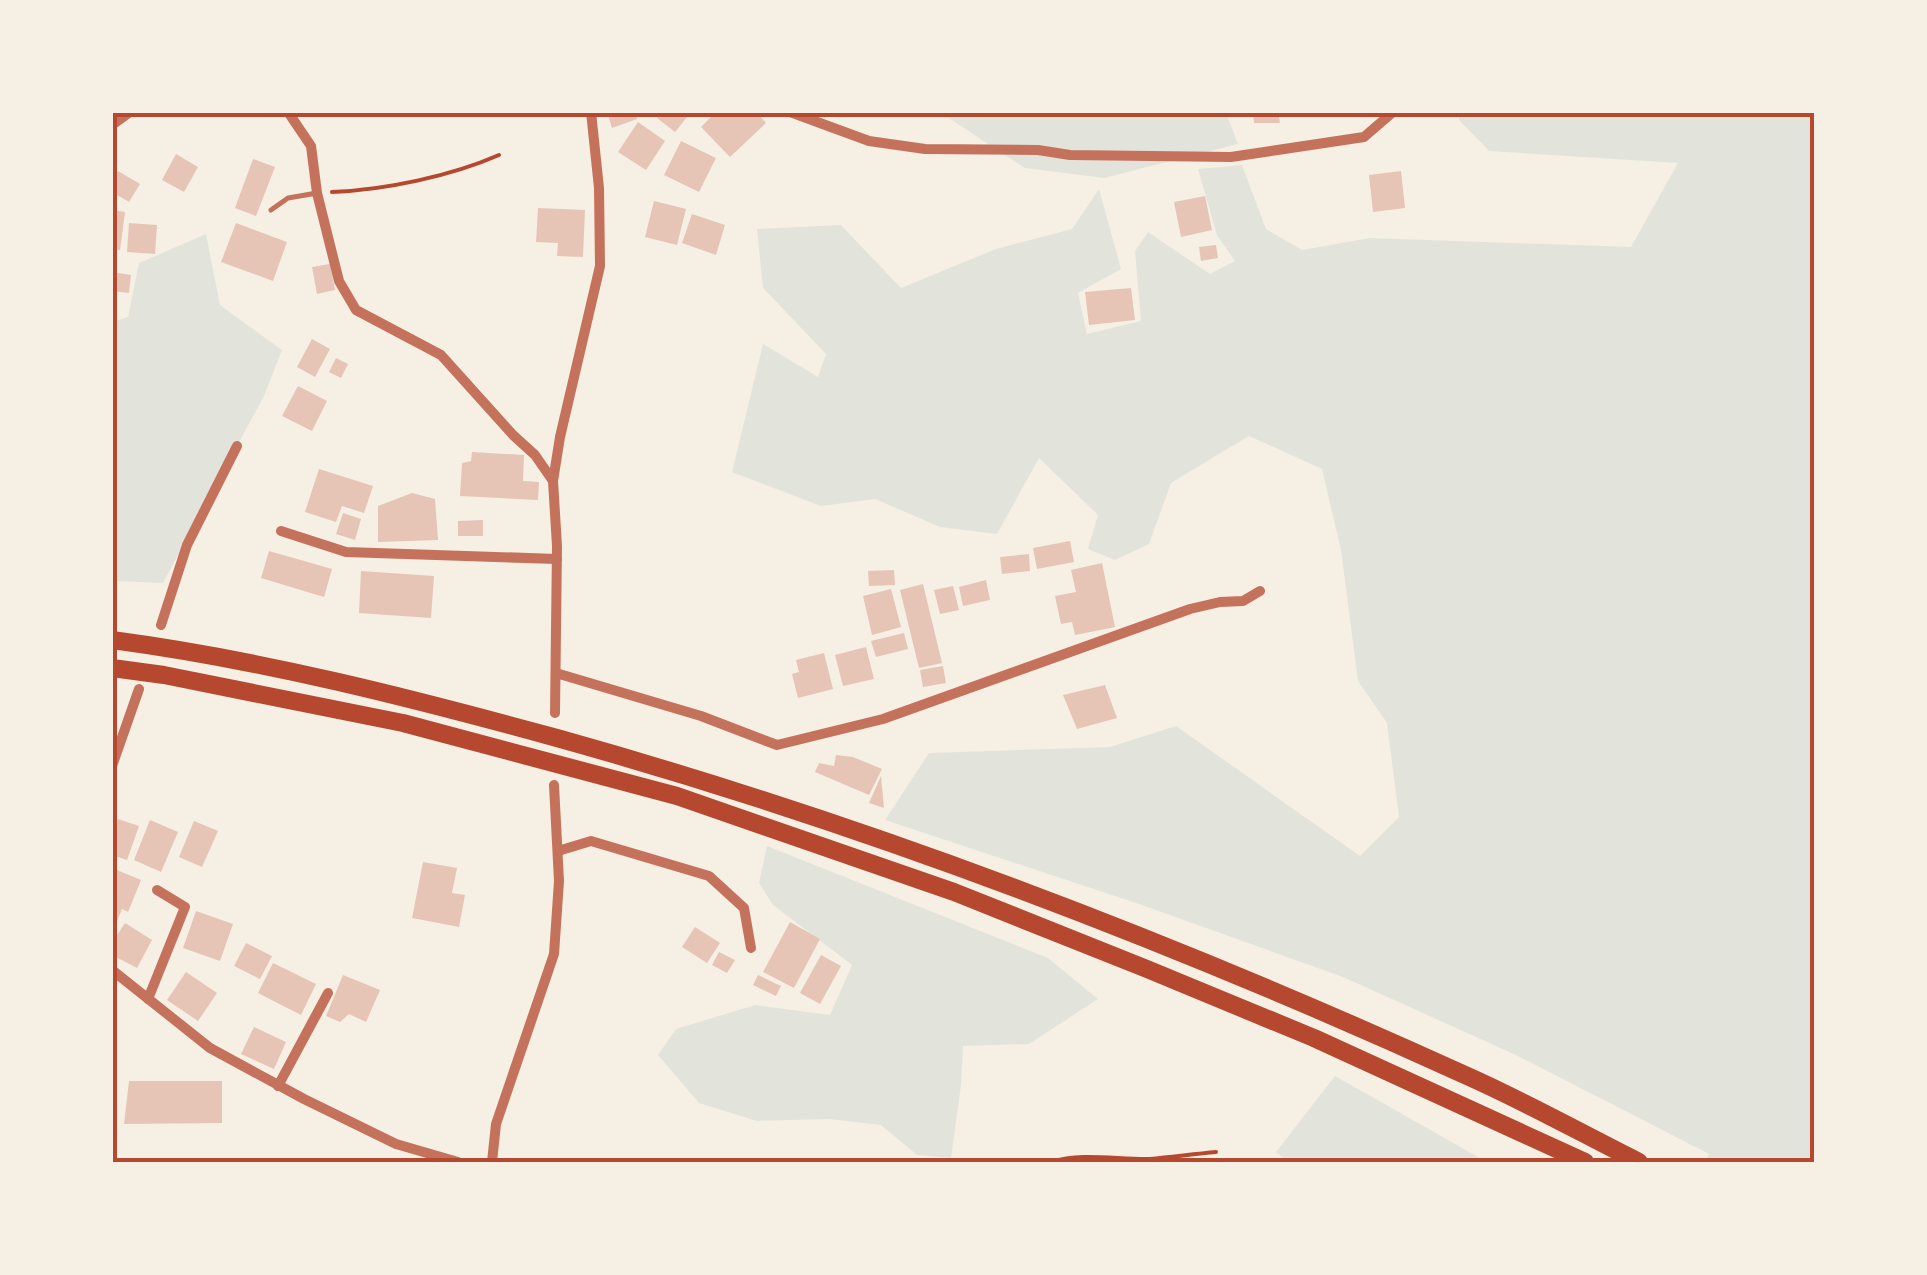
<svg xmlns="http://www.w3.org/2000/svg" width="1927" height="1275" viewBox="0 0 1927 1275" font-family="'Exo 2',sans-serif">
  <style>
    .green { fill: #e2e4dc }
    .building { fill: #e6c5b7 }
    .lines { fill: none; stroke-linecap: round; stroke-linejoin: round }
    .path { stroke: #b5482f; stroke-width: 4 }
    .service { stroke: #c5725c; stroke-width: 5 }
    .minor { stroke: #c5725c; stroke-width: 10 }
    .motorway { stroke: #b5482f; stroke-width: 18 }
    .neatline { fill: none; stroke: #b5482f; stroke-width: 4 }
  </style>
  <rect width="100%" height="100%" fill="#f6efe4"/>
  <g class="green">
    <polygon points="941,113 1226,113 1238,144 1104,178 1025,168"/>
    <polygon points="1459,113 1814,113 1814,1162 1705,1162 1709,1154 1516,1055 1343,977 1139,904 885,820 929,753 1110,747 1176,726 1360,856 1399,817 1387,723 1358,681 1341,550 1322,469 1249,436 1171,483 1149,544 1115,560 1088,549 1098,515 1039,458 997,534 940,527 875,499 821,506 732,472 763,344 818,377 826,354 763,288 757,229 841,225 901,288 996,249 1072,229 1099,189 1121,269 1078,293 1087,334 1141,321 1135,251 1148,232 1210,274 1235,261 1217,235 1198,169 1242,165 1266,229 1302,250 1370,238 1631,247 1678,163 1489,151 1459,120"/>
    <polygon points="206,234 220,305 282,350 264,396 163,583 113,581 113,322 128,317 139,263"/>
    <polygon points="767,846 1048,958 1098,999 1029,1044 963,1046 961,1085 951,1158 917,1155 881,1125 829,1119 757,1121 699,1103 658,1055 676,1029 755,1005 830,1015 852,965 773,905 759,883"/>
    <polygon points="1335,1076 1487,1162 1288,1162 1276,1152"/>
  </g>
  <g class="building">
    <polygon points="607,112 635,112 637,119 612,128"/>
    <polygon points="661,112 691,112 675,132 657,118"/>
    <polygon points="716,112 756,112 766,123 730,157 701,127"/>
    <polygon points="1253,112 1278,112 1280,123 1254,123"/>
    <polygon points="638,122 665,141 646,170 618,152"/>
    <polygon points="681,141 716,158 699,192 664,175"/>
    <polygon points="176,154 198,167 184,192 162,180"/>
    <polygon points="253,159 275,167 256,216 235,208"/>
    <polygon points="118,171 140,184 129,202 112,192 112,180"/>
    <polygon points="1401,171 1405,208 1373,212 1369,175"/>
    <polygon points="1205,196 1212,230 1181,237 1174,202"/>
    <polygon points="654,201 686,209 677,245 645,237"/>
    <polygon points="538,208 585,210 583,257 557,256 558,243 536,242"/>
    <polygon points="112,210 125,212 120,250 112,249"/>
    <polygon points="692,214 725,225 716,255 682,243"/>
    <polygon points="129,223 157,225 155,254 127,252"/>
    <polygon points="236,223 287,242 273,281 221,262"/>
    <polygon points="1216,245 1218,258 1201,261 1199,247"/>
    <polygon points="330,264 335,290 317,294 312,267"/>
    <polygon points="112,272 131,275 129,293 112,291"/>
    <polygon points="1131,288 1135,320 1089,325 1085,292"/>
    <polygon points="312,339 330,349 315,377 297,367"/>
    <polygon points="336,358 348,364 341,378 329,372"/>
    <polygon points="298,386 327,401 312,431 282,416"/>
    <polygon points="472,452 524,455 523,481 539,482 538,500 460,496 462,463 471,461"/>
    <polygon points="319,469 373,486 364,513 342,506 336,522 305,512"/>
    <polygon points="412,493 435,499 438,540 378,542 378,506"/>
    <polygon points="343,513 361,519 355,540 336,534"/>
    <polygon points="483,520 483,536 458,536 458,521"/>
    <polygon points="1070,541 1074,562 1037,569 1033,548"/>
    <polygon points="269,551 332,569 324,597 261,578"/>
    <polygon points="1029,554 1030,571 1002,574 1000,557"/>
    <polygon points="1102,563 1115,627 1075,635 1072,622 1061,624 1055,596 1076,592 1071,570"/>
    <polygon points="894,570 895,585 869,586 868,571"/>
    <polygon points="361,571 434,576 431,618 359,613"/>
    <polygon points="986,580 990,600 963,606 959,587"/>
    <polygon points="923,584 942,663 919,668 900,590"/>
    <polygon points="953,586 959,610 940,614 934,590"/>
    <polygon points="891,589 901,627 872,635 863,596"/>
    <polygon points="904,633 908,649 876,657 871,641"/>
    <polygon points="866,647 874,679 843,686 835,655"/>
    <polygon points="824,653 833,689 798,698 792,674 799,672 796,660"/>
    <polygon points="943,666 946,683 923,687 920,670"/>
    <polygon points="1105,685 1117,718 1077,729 1063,695"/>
    <polygon points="836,755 853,757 882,769 869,795 815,772 819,763 834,766"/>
    <polygon points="881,776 884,808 869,803"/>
    <polygon points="118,819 139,826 127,860 112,855 112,833"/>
    <polygon points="150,820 178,832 161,872 134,860"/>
    <polygon points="194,821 218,831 202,867 179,857"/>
    <polygon points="423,862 457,868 452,893 465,895 459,927 412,918"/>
    <polygon points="112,868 141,880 128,912 122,909 113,931"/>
    <polygon points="196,911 233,924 220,961 183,948"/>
    <polygon points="790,922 820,939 794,988 763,972"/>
    <polygon points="125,923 152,940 137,968 112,955 112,943"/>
    <polygon points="695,927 720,943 707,963 682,947"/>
    <polygon points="246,943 272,956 260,979 234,966"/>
    <polygon points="719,952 735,960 727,973 712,965"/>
    <polygon points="821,955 841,966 820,1004 800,993"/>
    <polygon points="273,963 316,984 301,1015 258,993"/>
    <polygon points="186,972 217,993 198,1021 167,1000"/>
    <polygon points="343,975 380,990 366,1022 349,1014 340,1022 326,1016"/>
    <polygon points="758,975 781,986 776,996 753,985"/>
    <polygon points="254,1027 286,1042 274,1069 241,1054"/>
    <polygon points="129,1081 222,1081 222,1123 124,1124"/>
  </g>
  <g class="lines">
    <g class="path">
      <path d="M332 192C385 190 451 176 499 155"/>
      <path d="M1052 1162C1081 1152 1119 1160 1150 1159 1172 1157 1194 1154 1216 1152"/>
    </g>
    <polyline class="service" points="271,210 288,198 317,193"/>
    <g class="minor">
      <polyline points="288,112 311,146 317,193 339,281 356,310 441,355 513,435 535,455 553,481"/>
      <polyline points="790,112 869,141 925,149 1038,150 1070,155 1231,157 1364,137 1393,112"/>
      <polyline points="112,125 130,112"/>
      <polyline points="281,531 346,552 557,559"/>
      <polyline points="161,625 187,545 237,446"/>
      <polyline points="556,673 701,716 777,745 883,719 1190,609 1220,602 1243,601 1260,591"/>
      <polyline points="555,713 557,546 553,481 560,437 600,266 599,188 591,112"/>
      <polyline points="112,766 139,689"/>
      <polyline points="558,851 591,841 709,876 744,908 751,948"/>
      <polyline points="112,970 210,1048 304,1099 396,1144 458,1162"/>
      <polyline points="148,999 185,907 157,890"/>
      <polyline points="278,1086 328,993"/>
      <polyline points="492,1162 496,1124 554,954 559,881 554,785"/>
    </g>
    <g class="motorway">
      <path d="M112 640C263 660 411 698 557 738 869 825 1171 941 1465 1075 1524 1101 1581 1133 1639 1162"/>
      <polyline points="112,668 164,675 403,723 677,796 954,892 1147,969 1314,1038 1585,1162"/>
    </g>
  </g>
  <rect width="1927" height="1275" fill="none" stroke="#f6efe4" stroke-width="230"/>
  <rect x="115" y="115" width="1697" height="1045" class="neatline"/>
</svg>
